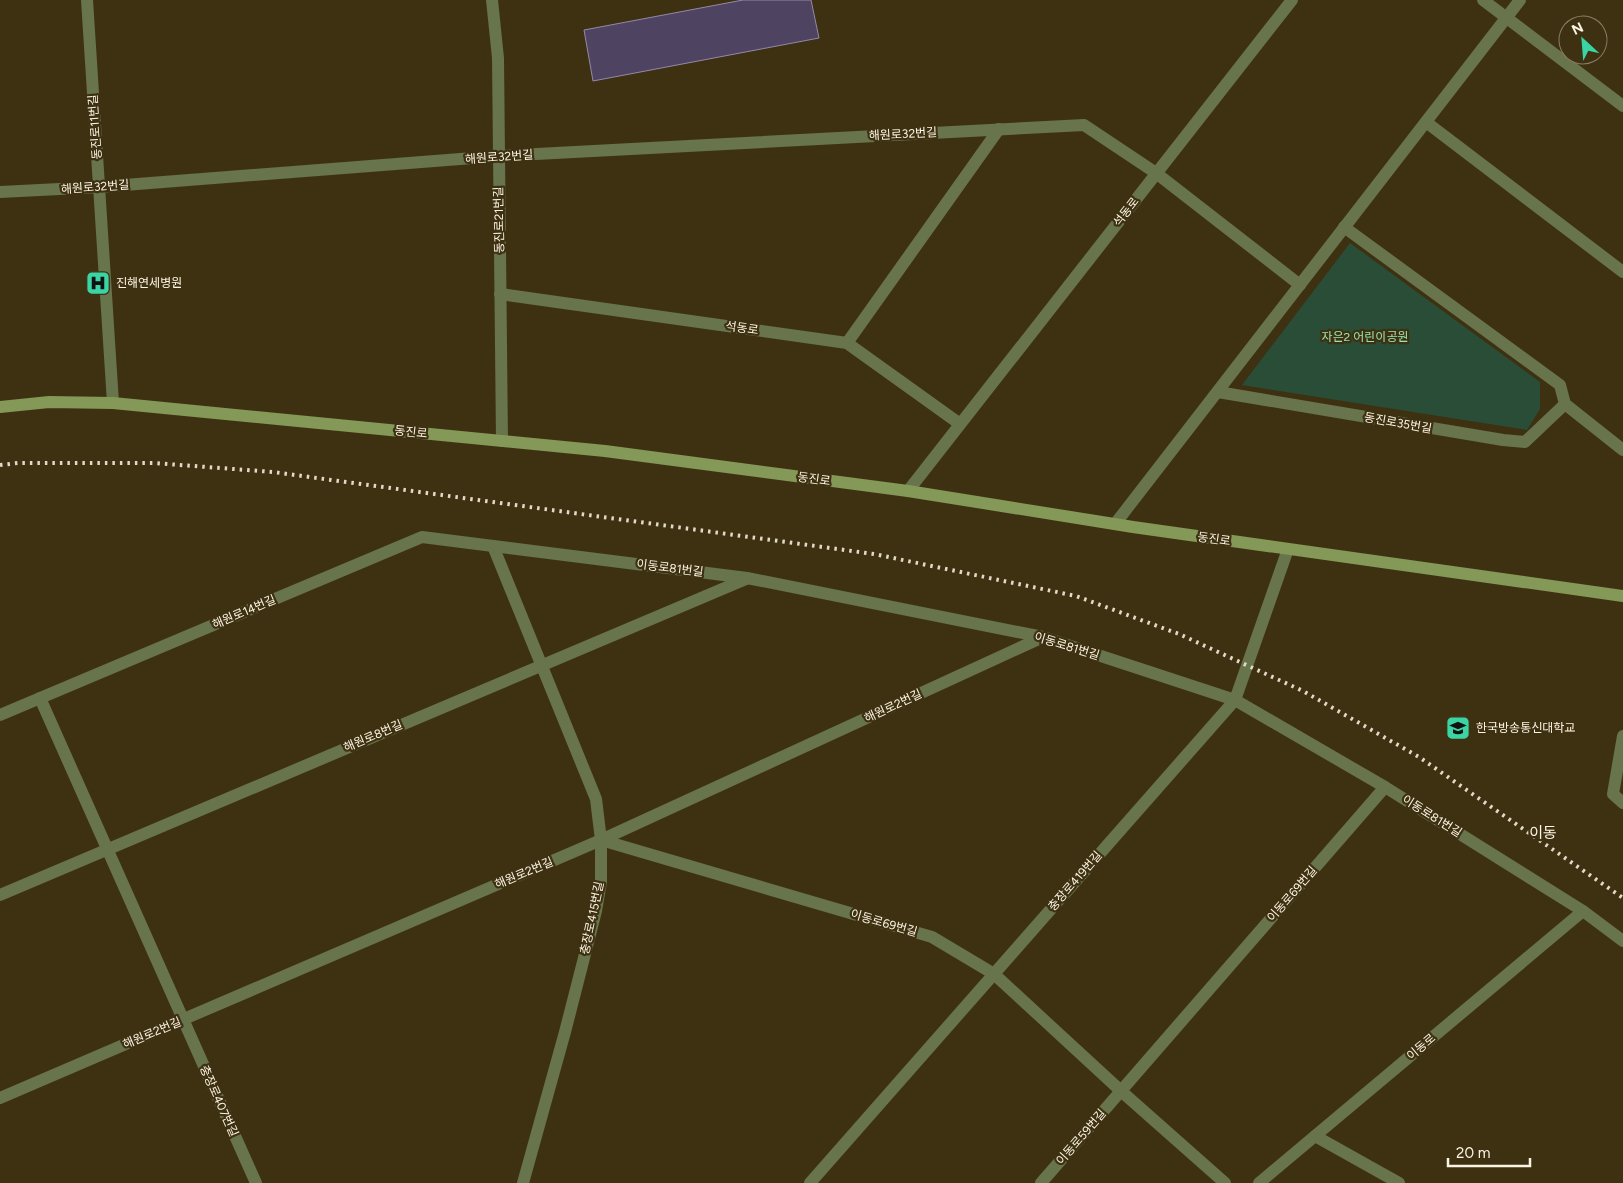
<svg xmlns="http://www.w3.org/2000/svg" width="1623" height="1183" viewBox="0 0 1623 1183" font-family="Figtree,'Noto Sans KR',sans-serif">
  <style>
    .green { fill: #294d37 }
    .building { fill: #4e4360; stroke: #9589aa }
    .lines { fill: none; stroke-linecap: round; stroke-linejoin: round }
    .minor { stroke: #67744c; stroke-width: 12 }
    .tertiary { stroke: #67744c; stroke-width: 12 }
    .secondary { stroke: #849857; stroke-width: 12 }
    .rail { stroke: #e2d9c7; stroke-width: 4; stroke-dasharray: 2.5 5; stroke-linecap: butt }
    .labels { text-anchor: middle; stroke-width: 4.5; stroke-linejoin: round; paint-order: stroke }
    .street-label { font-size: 12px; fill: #fcf4e3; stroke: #3e3112 }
    .poi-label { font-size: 12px; fill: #fcf4e3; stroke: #3e3112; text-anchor: start }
    .park-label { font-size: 12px; fill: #95e4b1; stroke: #3e3112 }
    .quarter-label { font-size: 15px; fill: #fcf4e3; stroke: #3e3112 }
  </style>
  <rect width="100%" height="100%" fill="#3e3112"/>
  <polygon class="green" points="1350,243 1540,382 1540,409 1527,430 1242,385"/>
  <polygon class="building" points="743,0 811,0 819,38 593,81 584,30"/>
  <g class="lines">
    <g class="minor">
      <polyline points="87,0 113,403"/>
      <polyline points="492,0 498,58 502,441"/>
      <polyline points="1483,0 1623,106"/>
      <polyline points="1426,122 1623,272"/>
      <polyline points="0,192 99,187 499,156 1084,125 1156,173 1300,285"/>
      <polyline points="1344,227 1560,385 1565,404 1623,450"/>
      <polyline points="500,294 847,343 960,424"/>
      <polyline points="847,343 999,129"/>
      <polyline points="1218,392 1503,440 1525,442 1565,404"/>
      <polyline points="1115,524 1520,0"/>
      <polyline points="493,546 596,799 601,840 601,882 596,911 565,1032 523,1183"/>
      <polyline points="40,698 256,1183"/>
      <polyline points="0,715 422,537 747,578 1043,637 1235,700 1385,787 1583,911 1623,941"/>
      <polyline points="1623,736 1613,794 1623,803"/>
      <polyline points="601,840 932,937 994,974 1121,1091 1225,1183"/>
      <polyline points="0,895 746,579"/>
      <polyline points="0,1098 601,840 1043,637"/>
      <polyline points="1315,1136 1399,1183"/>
      <polyline points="810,1183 1235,700 1288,549"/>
      <polyline points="1041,1183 1385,787"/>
    </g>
    <g class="tertiary">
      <polyline points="908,491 1292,0"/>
      <polyline points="1259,1183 1583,911"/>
    </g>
    <polyline class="secondary" points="0,407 49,402 113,403 605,451 908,491 1133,527 1623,596"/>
    <polyline class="rail" points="0,465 18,463 154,463 273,472 874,554 1076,596 1179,634 1303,691 1419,757 1623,898"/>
  </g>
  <defs>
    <g id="hospital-square" transform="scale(1.25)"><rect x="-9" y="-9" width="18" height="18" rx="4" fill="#3ad4a5" stroke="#3e3112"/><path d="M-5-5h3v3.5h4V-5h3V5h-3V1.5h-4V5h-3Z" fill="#111"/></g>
    <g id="university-square" transform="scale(1.25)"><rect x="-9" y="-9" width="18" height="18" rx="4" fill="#3ad4a5" stroke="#3e3112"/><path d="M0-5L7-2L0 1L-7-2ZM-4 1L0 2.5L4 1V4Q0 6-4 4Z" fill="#111"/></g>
  </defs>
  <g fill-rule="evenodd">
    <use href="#hospital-square" x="98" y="283"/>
    <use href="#university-square" x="1458" y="728"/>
  </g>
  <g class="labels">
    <g class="street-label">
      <text transform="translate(95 127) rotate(-94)" y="4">동진로11번길</text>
      <text transform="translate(903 134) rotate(-3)" y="4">해원로32번길</text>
      <text transform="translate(499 157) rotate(-4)" y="4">해원로32번길</text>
      <text transform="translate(95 187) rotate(-4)" y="4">해원로32번길</text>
      <text transform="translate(1126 212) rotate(-52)" y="4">석동로</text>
      <text transform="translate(499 220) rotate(-91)" y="4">동진로21번길</text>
      <text transform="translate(742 328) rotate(8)" y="4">석동로</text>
      <text transform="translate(1398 423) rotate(10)" y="4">동진로35번길</text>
      <text transform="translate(411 432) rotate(6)" y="4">동진로</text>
      <text transform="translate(814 479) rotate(8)" y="4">동진로</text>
      <text transform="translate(1214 539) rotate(8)" y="4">동진로</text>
      <text transform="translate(670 568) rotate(7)" y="4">이동로81번길</text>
      <text transform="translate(244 612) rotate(-23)" y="4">해원로14번길</text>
      <text transform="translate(1067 646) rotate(17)" y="4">이동로81번길</text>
      <text transform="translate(893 706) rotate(-25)" y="4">해원로2번길</text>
      <text transform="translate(373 736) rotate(-23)" y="4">해원로8번길</text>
      <text transform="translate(1432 816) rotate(32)" y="4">이동로81번길</text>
      <text transform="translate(524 873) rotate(-23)" y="4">해원로2번길</text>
      <text transform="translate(1075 881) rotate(-49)" y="4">충장로419번길</text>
      <text transform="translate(1292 894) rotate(-49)" y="4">이동로69번길</text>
      <text transform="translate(592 918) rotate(-78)" y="4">충장로415번길</text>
      <text transform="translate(884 923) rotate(16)" y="4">이동로69번길</text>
      <text transform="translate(152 1033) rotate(-23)" y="4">해원로2번길</text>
      <text transform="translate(1421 1047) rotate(-40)" y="4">이동로</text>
      <text transform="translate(219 1101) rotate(66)" y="4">충장로407번길</text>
      <text transform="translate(1081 1137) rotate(-49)" y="4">이동로59번길</text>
    </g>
    <g class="poi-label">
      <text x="116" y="287">진해연세병원</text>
      <text x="1476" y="732">한국방송통신대학교</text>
    </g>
    <g class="park-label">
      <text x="1365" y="341">자은2 어린이공원</text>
    </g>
    <g class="quarter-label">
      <text x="1543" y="838">이동</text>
    </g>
  </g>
  <g transform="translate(1583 40) rotate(334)"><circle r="24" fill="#3e3112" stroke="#8a7f66"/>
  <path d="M0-4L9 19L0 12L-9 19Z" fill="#3ad4a5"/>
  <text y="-8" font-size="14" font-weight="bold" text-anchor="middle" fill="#fcf4e3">N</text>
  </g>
  <path d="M1448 1158v8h82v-8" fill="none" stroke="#fcf4e3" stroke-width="2.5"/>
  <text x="1456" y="1158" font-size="15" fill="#fcf4e3" stroke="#3e3112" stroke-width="4" paint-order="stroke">20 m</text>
</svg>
